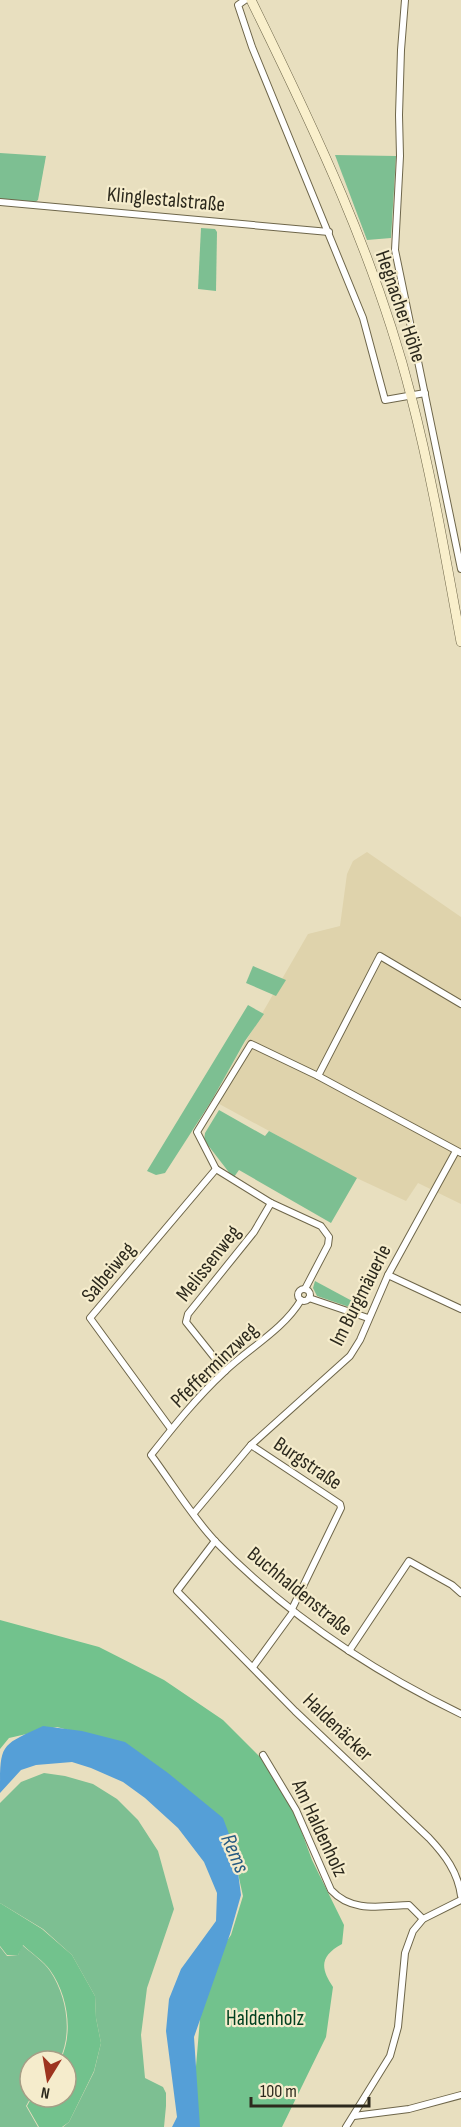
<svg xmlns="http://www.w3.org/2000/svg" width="461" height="2127" viewBox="0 0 461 2127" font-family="'Sofia Sans Condensed',sans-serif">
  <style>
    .built { fill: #dfd3ac }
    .green { fill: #7dbf92 }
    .forest { fill: #72c28d }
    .water { fill: #559fd7 }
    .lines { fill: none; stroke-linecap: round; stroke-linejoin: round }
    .minor-casing { stroke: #6e664a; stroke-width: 8 }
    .secondary-casing { stroke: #6e664a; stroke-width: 10 }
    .minor { stroke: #fff; stroke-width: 6 }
    .secondary { stroke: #f9efcb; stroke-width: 9 }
    .labels { text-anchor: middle; stroke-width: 4.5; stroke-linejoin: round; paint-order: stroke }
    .street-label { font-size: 21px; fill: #2c291d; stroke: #f5eccc }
    .park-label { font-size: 21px; fill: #004120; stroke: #f5eccc }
    .water-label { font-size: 22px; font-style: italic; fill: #275b82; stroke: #f5eccc }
  </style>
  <rect width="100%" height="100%" fill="#e8dfbf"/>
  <polygon class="built" points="367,852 461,917 461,1204 418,1183 406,1201 350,1175 212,1100 308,934 340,926 347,874 353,861"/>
  <g class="green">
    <polygon points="0,153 46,156 38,200 34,203 0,200"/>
    <polygon points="335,155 396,156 391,238 367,240"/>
    <polygon points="201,228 215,229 217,232 216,291 198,289"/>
    <polygon points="253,966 286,980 276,996 246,983"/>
    <polygon points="248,1005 264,1014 245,1041 212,1100 165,1173 156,1175 147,1171"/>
    <polygon points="219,1110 265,1136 269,1131 357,1178 331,1223 239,1170 234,1177 231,1175 204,1140 205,1133"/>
    <polygon points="315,1281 354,1302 352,1308 317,1296 313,1288"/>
    <polygon points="44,1773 65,1776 93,1784 117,1799 138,1820 158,1851 174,1909 147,1988 141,2035 145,2078 163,2087 166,2093 166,2106 164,2127 63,2127 69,2122 94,2072 101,2043 96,2018 95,1996 72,1955 43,1929 0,1903 0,1803 21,1782"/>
    <path d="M22 1945C31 1953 43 1961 50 1971 67 1996 73 2034 59 2061H30L31 2097 26 2106 38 2127H0V1947L7 1956 18 1955Z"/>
  </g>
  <g class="forest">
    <path d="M0 1620 99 1647 164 1680 223 1720 262 1759 294 1811 312 1860 344 1925 342 1944C320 1956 320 1968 333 1987L326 2037 282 2127H197L195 2078 201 2007 215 1958 231 1935 243 1896 235 1860 118 1743 57 1727 9 1738 0 1749Z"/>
    <path d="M0 1903 42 1929 72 1955 95 1996 96 2018 101 2043 94 2071 69 2122 62 2127H39L27 2106 32 2097H66V2061H60C74 2034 68 1995 50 1970 44 1961 31 1953 23 1945L18 1955H7L0 1946Z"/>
  </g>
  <path class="water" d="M43 1726 82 1731 125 1742 168 1773 223 1818 235 1850 241 1895 230 1934 194 2037 200 2127H172L177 2117 166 2031 169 1999 181 1969 216 1921 217 1893 204 1862 178 1828 145 1798 123 1782 91 1768 72 1762 36 1765 21 1770 0 1793C0 1743 0 1746 43 1726Z"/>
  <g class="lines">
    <g class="minor-casing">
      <g id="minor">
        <polyline points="245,0 238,5 252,47 363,318 385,400 425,393"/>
        <polyline points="405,0 401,50 399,115 400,156 395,250 461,569"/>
        <polyline points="0,202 329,232"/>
        <polyline points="461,1004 380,956 318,1076 461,1153"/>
        <polyline points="216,1169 197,1132 251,1044 318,1076"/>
        <polyline points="216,1169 271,1203 321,1226 329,1237 328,1245 305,1289"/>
        <polyline points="388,1275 461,1309"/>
        <circle cx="304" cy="1295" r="6"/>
        <polyline points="309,1298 368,1318"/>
        <path d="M301 1300C283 1330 249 1348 224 1372 197 1397 174 1426 151 1455 172 1483 192 1517 216 1542 287 1615 370 1670 461 1714"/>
        <polyline points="225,1371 186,1322 188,1314 254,1232 271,1203"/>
        <polyline points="171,1429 90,1318 216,1169"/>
        <polyline points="251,1445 340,1504 341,1508 292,1609"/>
        <polyline points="194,1513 251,1445 350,1356 360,1340 388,1275 456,1151"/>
        <path d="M215 1541 177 1591 295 1711 429 1838C445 1855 458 1872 461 1896"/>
        <polyline points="349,1651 409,1561 452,1585 461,1593"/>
        <polyline points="253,1667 293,1612"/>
        <path d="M263 1755 296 1810 331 1890C352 1913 381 1906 409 1905L423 1919"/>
        <polyline points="354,2116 409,2109 461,2095"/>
        <polyline points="346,2127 390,2056 398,2027 405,1953 413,1931 423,1919 461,1900"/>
      </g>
    </g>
    <g class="secondary-casing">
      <path id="secondary" d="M251 0C314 128 376 258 411 396 432 477 446 560 461 642"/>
    </g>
    <use href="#minor" class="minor"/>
    <use href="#secondary" class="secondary"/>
  </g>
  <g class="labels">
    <g class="street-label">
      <text transform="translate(166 199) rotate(5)" y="7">Klinglestalstraße</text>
      <text transform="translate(401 306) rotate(71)" y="7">Hegnacher Höhe</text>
      <text transform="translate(208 1263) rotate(-52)" y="7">Melissenweg</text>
      <text transform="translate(108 1272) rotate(-50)" y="7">Salbeiweg</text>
      <text transform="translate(360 1295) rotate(-63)" y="7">Im Burgmäuerle</text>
      <text transform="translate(214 1365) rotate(-44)" y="7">Pfefferminzweg</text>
      <text transform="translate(308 1463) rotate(34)" y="7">Burgstraße</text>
      <text transform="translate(300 1591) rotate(39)" y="7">Buchhaldenstraße</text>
      <text transform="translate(338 1727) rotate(44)" y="7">Haldenäcker</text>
      <text transform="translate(320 1828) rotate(65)" y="7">Am Haldenholz</text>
    </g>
    <g class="park-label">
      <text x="265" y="2025">Haldenholz</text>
    </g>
    <g class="water-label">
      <text transform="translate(236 1853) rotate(67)" y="8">Rems</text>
    </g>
  </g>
  <g transform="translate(48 2079) rotate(191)"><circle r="28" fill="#f5eccc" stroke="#a59e86" stroke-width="1.5"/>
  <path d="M0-4.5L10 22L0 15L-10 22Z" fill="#9d341f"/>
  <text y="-9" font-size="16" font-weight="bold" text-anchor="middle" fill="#2c291d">N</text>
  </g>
  <path d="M251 2097v9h118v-9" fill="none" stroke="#2c291d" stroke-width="3"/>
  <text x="260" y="2097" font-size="18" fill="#2c291d" stroke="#f5eccc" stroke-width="4.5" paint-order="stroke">100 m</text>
</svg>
